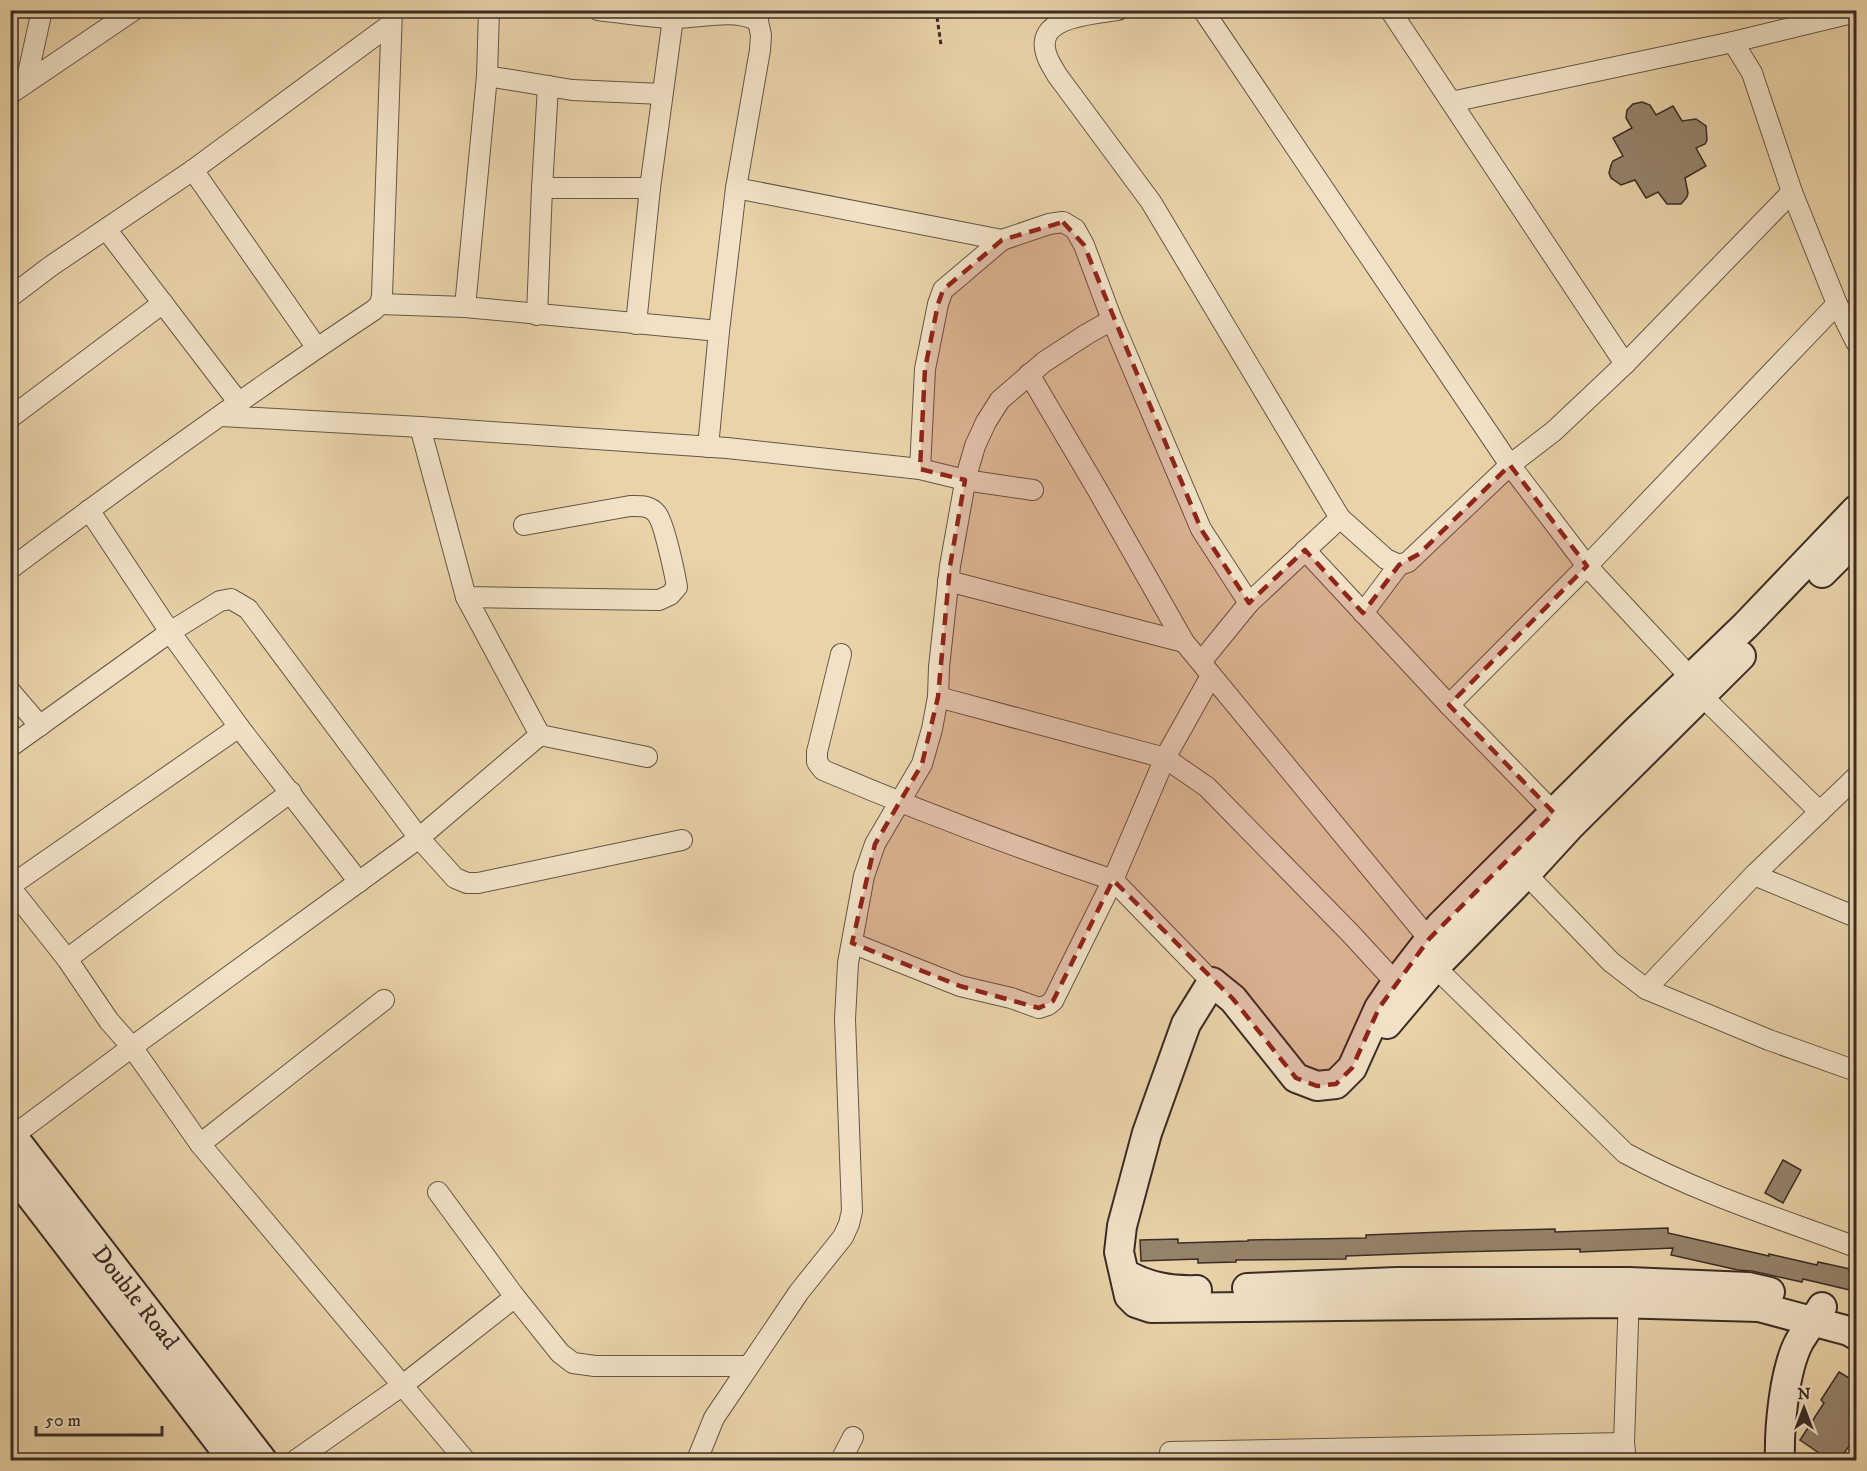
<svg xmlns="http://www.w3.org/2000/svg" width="1867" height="1471" viewBox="0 0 1867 1471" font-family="'IM FELL DW Pica',serif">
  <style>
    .building { fill: #95836b; stroke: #392c27; stroke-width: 1.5 }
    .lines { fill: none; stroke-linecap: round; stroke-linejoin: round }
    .street-casing { stroke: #655648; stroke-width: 22 }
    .secondary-casing { stroke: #392c27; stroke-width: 32 }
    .path { stroke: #392c27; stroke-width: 3; stroke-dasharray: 4.5 3; stroke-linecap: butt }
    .street { stroke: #f1e2c7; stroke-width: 20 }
    .secondary { stroke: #f1e2c7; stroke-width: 28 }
    .marked { fill: #8f2418; fill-opacity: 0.2; stroke: #8f2418; stroke-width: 4.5; stroke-dasharray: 12 8; stroke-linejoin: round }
    .labels { text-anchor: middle; stroke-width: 6; stroke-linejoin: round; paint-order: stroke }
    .street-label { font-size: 24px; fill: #392c27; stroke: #f1e2c7 }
  </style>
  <rect width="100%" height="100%" fill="#ead3a9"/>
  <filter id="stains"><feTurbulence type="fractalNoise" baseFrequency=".00333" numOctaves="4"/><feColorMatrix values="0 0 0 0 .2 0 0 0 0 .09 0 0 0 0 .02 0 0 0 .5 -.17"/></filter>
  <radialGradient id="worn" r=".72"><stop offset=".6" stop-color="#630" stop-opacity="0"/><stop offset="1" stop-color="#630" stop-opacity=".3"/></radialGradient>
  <g class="building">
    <polygon points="1642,102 1650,105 1656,115 1673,106 1682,121 1696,119 1706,126 1707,140 1705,144 1696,148 1706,166 1685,178 1688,193 1687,197 1681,204 1667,204 1658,192 1646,198 1635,180 1621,185 1611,178 1609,173 1611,165 1613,161 1623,156 1613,138 1632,128 1626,118 1627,110 1633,104"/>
    <polygon points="1783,1160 1801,1170 1783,1203 1765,1193"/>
    <polygon points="1668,1228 1668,1233 1769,1256 1769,1254 1817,1265 1818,1262 1855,1270 1850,1290 1803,1279 1802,1282 1752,1271 1738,1270 1671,1255 1673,1248 1580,1252 1580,1249 1455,1252 1346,1256 1346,1259 1236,1260 1236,1262 1198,1263 1198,1259 1141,1261 1140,1240 1178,1239 1178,1243 1248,1241 1248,1240 1366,1238 1366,1235 1470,1231 1555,1229 1555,1232"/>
    <polygon points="1839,1372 1857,1383 1857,1434 1839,1461 1831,1461 1800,1440 1824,1403 1821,1400"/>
  </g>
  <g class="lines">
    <g class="street-casing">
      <g id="street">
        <path d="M598 10C622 13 647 17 671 18 700 19 732 7 758 21L761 35 760 50 736 188 719 331 708 447"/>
        <polyline points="1203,10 1510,465 1408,562 1399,565 1386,559 1340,518"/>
        <polyline points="1390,10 1625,364 1792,192 1752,73 1733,42 1451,102"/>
        <polyline points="1733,42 1856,12"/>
        <polyline points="487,76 572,90 662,94"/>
        <polyline points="26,83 42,10"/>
        <polyline points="10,94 134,10"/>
        <polyline points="193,170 317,348"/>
        <polyline points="542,188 548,86"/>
        <polyline points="736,188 1002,240"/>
        <polyline points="1792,192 1837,304 1856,342"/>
        <polyline points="106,229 239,403"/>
        <polyline points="10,297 51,266 193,170 391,24"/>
        <polyline points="380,304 465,307 487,76 489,10"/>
        <polyline points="465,307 719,331"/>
        <polyline points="537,315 542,188 650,188 673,18"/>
        <polyline points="636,324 650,188"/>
        <polyline points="1029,374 1097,489 1184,642 1429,939"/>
        <polyline points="221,416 420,427 727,448 920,469 965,480 1033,490"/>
        <polyline points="10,418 163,303"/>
        <path d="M420 427 466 597 659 600 670 595 677 587C675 575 664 521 656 513 649 505 640 506 630 506L524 525"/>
        <polyline points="920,469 925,369 938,304 943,290 1002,240 1049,224 1063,222 1075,229 1084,245 1112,320"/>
        <polyline points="89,510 170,632 239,727 359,882"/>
        <polyline points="1305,550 1449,705 1554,813"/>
        <path d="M10 569C129 480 250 392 374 310L380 304 382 296 392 10"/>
        <polyline points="948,581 1184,642"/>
        <polyline points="466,597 540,735 647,757"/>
        <polyline points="1363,613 1399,565"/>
        <path d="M841 654 817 752V762L823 770C919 811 1015 847 1113 880L1053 1001 1048 1005 1039 1008 1011 998 960 986 852 943"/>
        <polyline points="1201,662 1249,603"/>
        <polyline points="1211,676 1165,758 1113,880 1212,982"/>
        <polyline points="10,691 40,726"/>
        <polyline points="938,697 1165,758 1207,787 1352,935 1396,983"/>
        <polyline points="1449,705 1587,566 1510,465 1554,431 1625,364"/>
        <polyline points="10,747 170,632 220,601 231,599 248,609 419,838 455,878 467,883 478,883 682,840"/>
        <polyline points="1820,812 1701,695 1691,678 1587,566 1837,304"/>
        <polyline points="1526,874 1611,962 1646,989 1754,875 1856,777"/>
        <polyline points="1754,875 1856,917"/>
        <polyline points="10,886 239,727"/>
        <polyline points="10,887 67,959 109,1021 132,1047 200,1144 465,1460"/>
        <polyline points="67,959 291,792"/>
        <path d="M1435 967 1625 1153C1698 1193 1778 1218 1856 1247"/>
        <polyline points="1646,989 1769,1040 1856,1071"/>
        <polyline points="10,1138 132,1047 419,838 540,735"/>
        <polyline points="200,1144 384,1000"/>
        <polyline points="438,1192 515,1297 560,1353 573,1363 595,1366 749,1366"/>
        <polyline points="1170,1452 1624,1443"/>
        <polyline points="296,1460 403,1385 515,1297"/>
        <path d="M697 1460 714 1418 799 1292 843 1237 849 1224 852 1211 845 1019 848 963 864 876 875 844 922 764 932 729 938 697 939 667 950 566 966 477 975 446 986 422 1000 400 1044 362 1087 334 1112 320 1201 529 1249 603 1340 518 1151 202 1057 75C1053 68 1048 61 1046 53 1035 16 1094 14 1118 10"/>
        <polyline points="841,1460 853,1437"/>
        <polyline points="1626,1460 1624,1443 1629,1292"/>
      </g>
    </g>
    <g class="secondary-casing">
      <g id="secondary">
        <polyline points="1856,510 1746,625 1634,733 1440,926 1396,983 1379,1008 1352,1068 1336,1084 1317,1086 1296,1078 1233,999 1212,982 1186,1024 1147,1133 1122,1226 1119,1252 1129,1296 1136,1303 1151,1308 1614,1303 1759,1307 1849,1331 1856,1335"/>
        <polyline points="1822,573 1856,539"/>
        <polyline points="1387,1024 1435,967 1526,874 1570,826 1741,656"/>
        <polyline points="10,1133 262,1460"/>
        <polyline points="10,1169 233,1460"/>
        <path d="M1125 1274C1149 1287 1170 1291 1197 1290"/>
        <polyline points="1247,1288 1397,1282 1629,1282 1748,1287 1770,1292"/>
        <path d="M1780 1460C1779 1428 1784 1371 1799 1342 1806 1330 1815 1319 1822 1307"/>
      </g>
    </g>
    <polyline class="path" points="936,10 941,45"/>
    <use href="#street" class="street"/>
    <use href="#secondary" class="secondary"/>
  </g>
  <path class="marked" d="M1063 222 1084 245 1201 529 1249 603 1305 550 1363 613 1399 565 1419 554 1510 465 1587 566 1449 705 1554 813 1429 939 1379 1008 1352 1068 1336 1084 1317 1086 1296 1078 1233 999 1113 880 1053 1001 1039 1008 960 986 852 943 875 844 922 764 938 697 950 566 965 480 920 469 925 369 938 304 943 290 1002 240Z"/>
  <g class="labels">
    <g class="street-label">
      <text transform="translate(136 1297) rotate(52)" y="8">Double Road</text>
    </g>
  </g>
  <rect width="1867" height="1471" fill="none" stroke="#ead3a9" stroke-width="36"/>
  <rect x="12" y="12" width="1843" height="1447" fill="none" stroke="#392c27" stroke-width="3"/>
  <rect x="18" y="18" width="1831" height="1435" fill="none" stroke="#392c27" stroke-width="1.5"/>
  <g transform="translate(1804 1408)" stroke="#f1e2c7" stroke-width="4.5" paint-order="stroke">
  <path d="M0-4.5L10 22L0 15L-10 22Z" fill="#392c27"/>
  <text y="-9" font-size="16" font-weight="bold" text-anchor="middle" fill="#392c27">N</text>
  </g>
  <path d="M36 1426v9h126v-9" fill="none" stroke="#392c27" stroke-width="3"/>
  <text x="45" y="1426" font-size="18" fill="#392c27" stroke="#f1e2c7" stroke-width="4.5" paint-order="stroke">50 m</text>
  <rect width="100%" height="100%" filter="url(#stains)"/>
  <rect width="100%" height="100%" fill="url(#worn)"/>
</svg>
